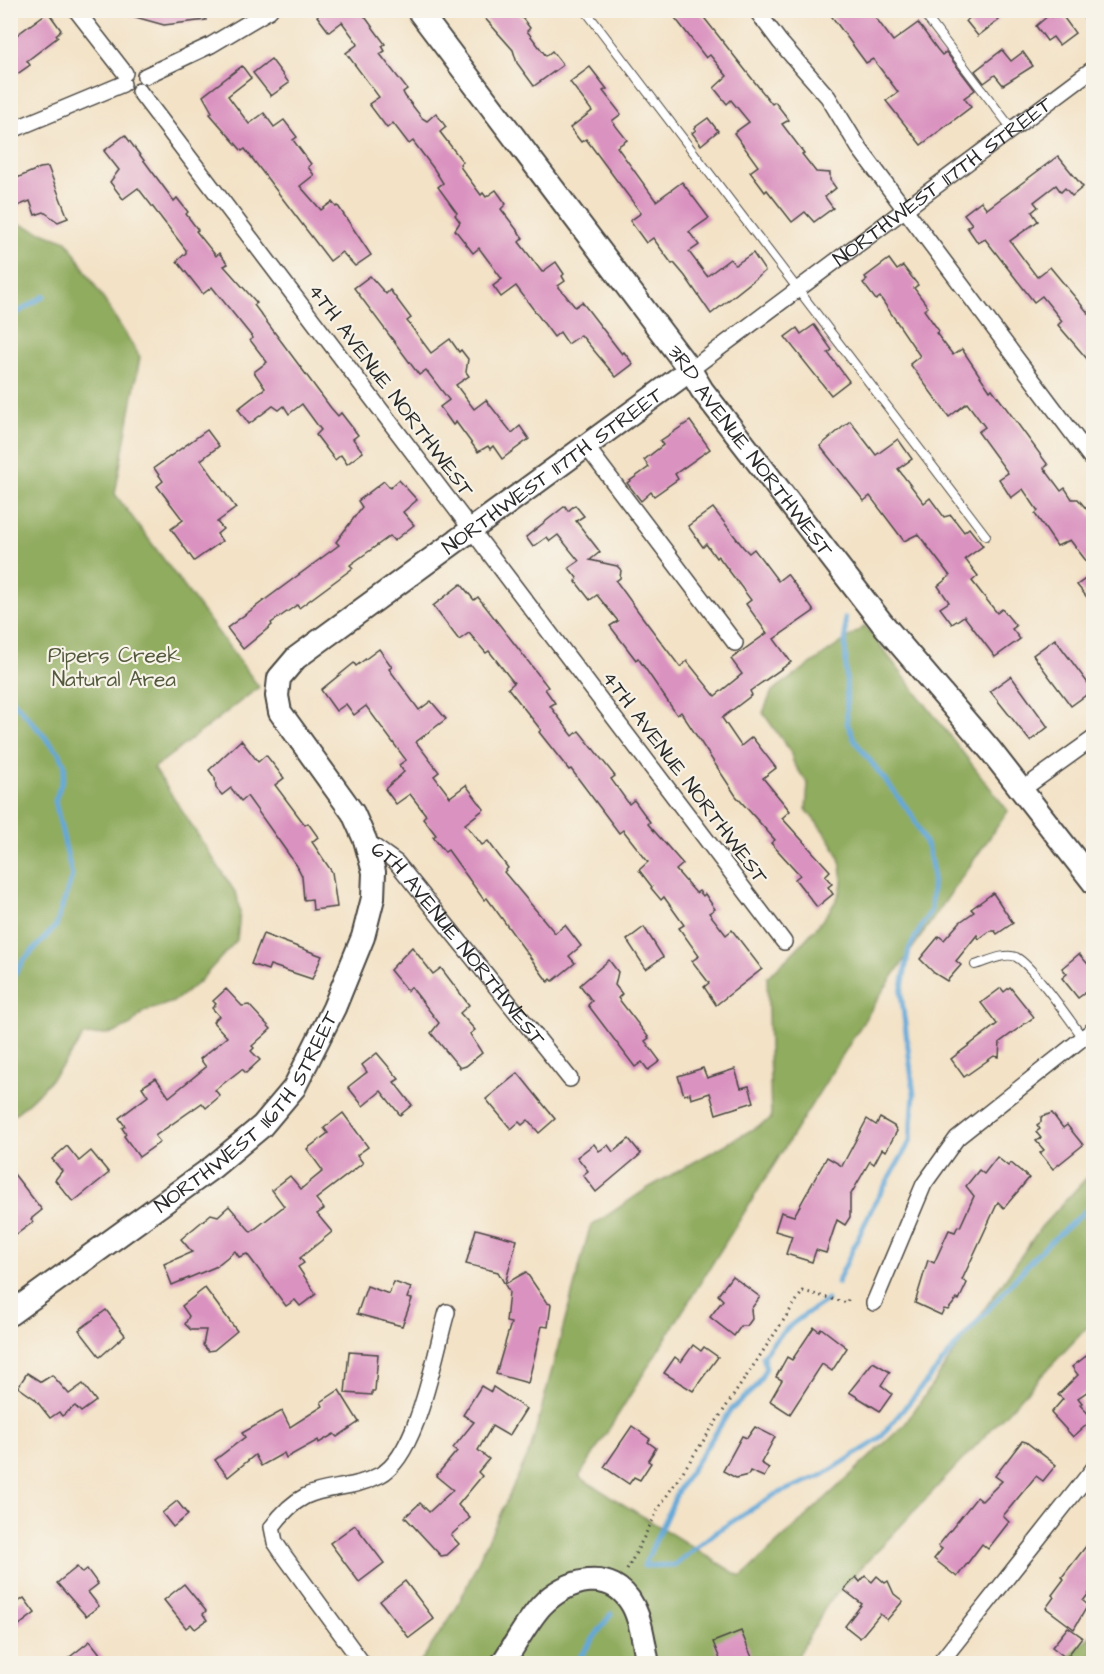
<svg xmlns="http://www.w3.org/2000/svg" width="1104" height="1674" viewBox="0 0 1104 1674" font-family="'Architects Daughter',sans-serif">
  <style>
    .forest { fill: #90ac5e; stroke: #5e6c44; stroke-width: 1.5 }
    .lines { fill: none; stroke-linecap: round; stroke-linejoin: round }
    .stream { stroke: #63a8d8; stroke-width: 5 }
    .building { fill: #da93c0 }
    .lane-casing { stroke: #494642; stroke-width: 10 }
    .street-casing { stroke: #494642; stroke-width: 18 }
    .secondary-casing { stroke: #494642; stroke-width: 26 }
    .path { stroke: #494642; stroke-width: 3; stroke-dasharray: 1.5 4.5; stroke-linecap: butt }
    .lane { stroke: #fff; stroke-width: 8 }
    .street { stroke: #fff; stroke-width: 15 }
    .secondary { stroke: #fff; stroke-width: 22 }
    .labels { text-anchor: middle; stroke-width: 4.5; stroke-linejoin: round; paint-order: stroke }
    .street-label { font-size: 21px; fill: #2b2b2b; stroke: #f7f3e8 }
    .park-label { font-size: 21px; fill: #545a3e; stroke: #f7f3e8 }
  </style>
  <rect width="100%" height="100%" fill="#f7f3e8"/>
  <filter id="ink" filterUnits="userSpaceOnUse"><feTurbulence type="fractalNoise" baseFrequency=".0167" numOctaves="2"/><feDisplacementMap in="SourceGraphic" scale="12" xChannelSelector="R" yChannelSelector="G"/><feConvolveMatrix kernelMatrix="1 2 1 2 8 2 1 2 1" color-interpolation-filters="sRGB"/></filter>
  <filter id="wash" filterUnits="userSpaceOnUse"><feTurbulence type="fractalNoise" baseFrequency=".008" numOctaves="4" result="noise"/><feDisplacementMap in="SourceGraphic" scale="24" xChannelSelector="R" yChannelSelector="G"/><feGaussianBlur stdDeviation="1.35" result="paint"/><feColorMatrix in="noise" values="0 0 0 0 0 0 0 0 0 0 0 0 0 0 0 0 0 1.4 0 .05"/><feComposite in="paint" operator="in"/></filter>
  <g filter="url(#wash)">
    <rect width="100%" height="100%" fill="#f3e2c6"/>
    <g class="forest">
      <path d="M11 221 67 241 140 357 115 494 259 687 154 768 237 895 240 913 237 940 198 983 173 1002 143 1012 131 1025 114 1033 83 1036C63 1068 41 1094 11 1117Z"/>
      <path d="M865 626 1008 811 882 992 579 1477 741 1577 905 1424 1041 1227 1093 1171V1321L828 1603 794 1663 419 1664 456 1609 531 1448 590 1227 648 1188 771 1119 767 977C787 960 831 916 840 892 844 881 842 866 838 855 832 839 816 823 806 809L808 784 794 764 790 751 763 713 772 691Z"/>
      <polygon points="1093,1633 1093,1663 1063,1663"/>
    </g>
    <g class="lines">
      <g class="stream">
        <polyline points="10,320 17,313 44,296"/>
        <polyline points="10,697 60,754 65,766 63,778 55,801 72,876 56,926 23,961 10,982"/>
        <polyline points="837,1283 872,1208 910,1142 914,1095 901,993 909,949 931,910 933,872 928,849 912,815 855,741 847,723 845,618"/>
        <path d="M827 1300C801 1317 780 1330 763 1356L766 1368 756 1387 730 1411 679 1489 644 1566 674 1565 716 1532 774 1495 823 1475 878 1440 955 1347 1039 1252 1094 1203"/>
        <polyline points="575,1664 611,1614"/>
      </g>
    </g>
    <g id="blocks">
      <g class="building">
        <polygon points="128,10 205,10 206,20 164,25 128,15"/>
        <polygon points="324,10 360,10 385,44 382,46 385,51 380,54 407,89 403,92 405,96 422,118 427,121 436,113 446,127 440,132 463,162 460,164 461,168 481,195 483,193 486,197 496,190 506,204 501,209 523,238 519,242 542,272 556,262 564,274 562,276 565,281 558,286 575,307 582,302 622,354 624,352 633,364 616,377 581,335 568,344 560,332 554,337 516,286 501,297 493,286 502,279 479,248 473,253 455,230 460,222 455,215 457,213 438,187 443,183 434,169 413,141 409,144 393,123 387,128 369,104 379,97 346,53 358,44 342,22 329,32 317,16"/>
        <polygon points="491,10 516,10 530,28 527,31 546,56 552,51 563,65 534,86 517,63 513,50 483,16"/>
        <polygon points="669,10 698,10 772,104 775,102 789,120 782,124 804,153 802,154 816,172 830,173 830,180 836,188 825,197 833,208 814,222 805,212 792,222 767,190 765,192 750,172 758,166 734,133 749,122 731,100 727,104 714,88 727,76 710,55 706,58"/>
        <polygon points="827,10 870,10 893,41 918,23 937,49 942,55 946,52 975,90 964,98 971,107 921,145 886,101 898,92 873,59 866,63"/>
        <polygon points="979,10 992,10 999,20 978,36 966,21"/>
        <polygon points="1059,11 1075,33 1059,45 1053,37 1047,41 1036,26 1050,14 1052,17"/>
        <polygon points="48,12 61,30 56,35 58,37 27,61 30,65 10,79 10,40"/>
        <polygon points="1002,50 1011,61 1023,52 1033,66 1003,85 995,75 984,83 975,71"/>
        <polygon points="271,59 289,83 271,96 253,73"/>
        <polygon points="242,66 251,78 228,96 249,124 264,113 274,127 284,120 297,137 293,140 311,164 308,167 314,175 300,186 321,210 332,202 336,207 338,206 371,255 355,266 342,252 330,261 245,149 242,151 210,114 212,112 203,96"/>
        <polygon points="590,67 607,89 603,91 621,114 612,121 627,140 617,147 656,201 682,182 709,218 689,232 699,245 689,252 707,276 730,259 735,265 753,253 765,271 711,314 685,276 674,263 672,264 653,238 646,243 630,221 641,213 586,139 581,142 570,128 592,111 570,82"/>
        <polygon points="708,118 718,131 701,145 692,133 696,130 694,128"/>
        <polygon points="125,135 174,201 177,198 188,212 186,214 198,230 196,231 216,256 219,253 228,264 224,266 257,303 254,305 331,408 338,416 341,413 358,435 353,439 363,452 347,464 341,455 335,460 316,435 321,430 302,404 289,414 284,406 279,410 273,406 249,424 238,409 265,388 254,372 267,362 250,340 253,338 212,287 203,294 177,261 186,253 186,250 138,188 123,199 110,182 119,170 104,151"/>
        <polygon points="1058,156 1083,187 1072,196 1065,188 1061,192 1056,185 1034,202 1038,207 1032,212 1038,221 1010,241 1037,277 1050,267 1094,320 1094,367 1058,325 1062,321 1042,296 1034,302 985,239 978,243 967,227 972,224 964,214 981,201 987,209"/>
        <polygon points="48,167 68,218 58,222 44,212 35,215 30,201 10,209 10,181 40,168"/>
        <polygon points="889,259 897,270 903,266 918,285 914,288 928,307 924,310 939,331 936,333 953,355 962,349 990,391 992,389 1048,465 1044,468 1061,491 1065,488 1072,499 1078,499 1094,518 1094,571 1070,540 1057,546 1035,514 1038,511 1023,489 1011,498 999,479 1008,473 978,432 985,427 967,403 949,417 910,364 920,356 880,297 876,300 863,283 867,280 865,277"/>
        <polygon points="370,276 386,294 390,290 411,318 407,321 431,353 450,339 459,352 461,350 468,359 466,372 469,376 456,385 474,409 486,400 512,433 520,426 529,439 502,459 493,446 490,449 488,446 478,452 456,422 453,425 440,407 449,400 426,370 419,375 354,288"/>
        <polygon points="814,325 832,350 828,353 849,381 831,395 785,337 797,328 801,334"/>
        <polygon points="690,421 710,449 675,474 678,479 654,496 651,492 641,501 627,483 649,467 644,460 663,445 660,441"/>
        <polygon points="850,421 876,455 898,439 912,459 898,469 924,503 930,498 944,517 951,515 964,532 969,528 983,546 965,559 978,576 972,581 997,613 1002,609 1016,626 1012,629 1020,639 995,657 964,616 952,624 940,608 949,602 938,586 950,576 918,534 904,541 870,496 864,501 820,446"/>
        <polygon points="207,430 219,446 201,460 236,508 217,522 223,529 217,534 222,541 194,561 171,529 183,520 157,486 163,481 154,468"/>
        <polygon points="399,480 417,500 403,512 414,525 394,541 390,536 350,565 353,568 299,608 297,605 271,623 272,625 243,649 227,628 339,545 336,542 362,507 358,501 384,481 390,488"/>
        <polygon points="575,505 584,516 576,521 600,552 590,560 617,566 621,570 620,578 616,581 643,618 680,667 687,661 715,696 742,674 731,659 767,633 746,604 751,600 718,556 716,558 706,544 703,547 688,526 713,508 743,547 749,553 754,549 778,581 787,574 814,611 774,639 791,662 750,691 752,695 722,718 741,746 752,737 776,768 763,778 790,811 782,818 830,871 825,876 832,884 828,887 833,894 817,907 795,879 800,875 771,843 775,840 736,796 681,712 677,715 638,658 636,660 610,626 618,621 597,595 590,600 576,582 577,578 569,568 579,561 558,535 550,541 547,537 533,547 526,537 565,506 568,511"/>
        <polygon points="1094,573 1094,606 1077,585"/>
        <polygon points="461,584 474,600 478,597 548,687 545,689 555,703 550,706 573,736 579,731 615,776 611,779 629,804 634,800 650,822 648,824 683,864 676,870 696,893 699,891 703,896 705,894 715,909 709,913 726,935 732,930 762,969 716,1005 704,987 709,983 692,961 699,956 679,928 684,925 664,897 661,900 651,888 652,887 639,870 648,862 623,830 619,833 571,769 569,770 539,732 541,730 508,688 514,683 489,651 486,653 469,633 459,640 433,606"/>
        <polygon points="1055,639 1093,690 1071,706 1033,655"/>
        <polygon points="379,649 392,667 389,669 419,710 431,701 446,719 416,742 439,772 434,776 450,797 466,785 484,809 465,824 482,845 488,841 508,868 504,872 555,933 565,925 581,946 569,956 575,963 553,981 551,979 548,982 487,898 484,900 448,850 445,852 433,837 436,835 423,818 426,815 410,794 396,804 385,789 404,772 399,765 406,760 366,706 354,715 346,704 336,711 321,690 354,663 356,666"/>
        <polygon points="1011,676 1048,727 1030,741 990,691"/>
        <polygon points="241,740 258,762 266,755 284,778 275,785 305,825 308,823 318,837 312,842 332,872 337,907 313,910 312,899 304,900 302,876 297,866 247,796 241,801 231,788 222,795 216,788 215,778 209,770"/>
        <polygon points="993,893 1013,923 997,934 995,931 990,931 979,939 977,935 956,961 961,965 947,981 934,973 920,959 939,936 944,940 960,922 974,912 971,909"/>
        <polygon points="644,927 663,957 646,969 627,940"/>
        <polygon points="263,934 322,956 312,979 270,965 268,970 251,964"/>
        <polygon points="412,947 433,974 441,968 469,1005 460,1013 475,1030 470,1034 482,1053 466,1066 460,1068 431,1033 439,1023 411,987 407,991 390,970"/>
        <polygon points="1079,954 1094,971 1094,986 1078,998 1062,978 1067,974 1062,968"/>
        <polygon points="609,960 618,972 615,985 622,994 618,998 649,1038 645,1041 660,1061 648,1070 642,1062 635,1067 588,1005 592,1001 580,985"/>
        <polygon points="1010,987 1034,1017 1000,1042 999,1057 994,1056 964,1077 951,1059 997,1024 981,1003 1001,988 1004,992"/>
        <polygon points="226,989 242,1006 249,1005 271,1029 252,1046 254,1048 251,1051 260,1060 246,1073 242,1069 215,1090 220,1096 206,1108 202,1103 155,1136 160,1142 139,1157 124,1136 126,1134 122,1128 125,1126 119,1118 148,1096 142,1087 156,1078 169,1097 206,1067 200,1059 227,1037 213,1022 219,1016 212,1008 216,1004 213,1001"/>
        <polygon points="377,1053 399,1079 394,1082 412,1105 400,1115 381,1091 363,1106 348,1087 367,1072 362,1065"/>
        <polygon points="703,1068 707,1078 735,1069 741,1088 749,1086 754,1102 716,1114 710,1093 691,1099 690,1093 684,1095 678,1076"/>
        <polygon points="518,1073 555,1119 539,1133 528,1120 522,1125 519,1122 511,1129 486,1099"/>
        <polygon points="343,1113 368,1147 357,1155 363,1163 316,1199 324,1209 317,1214 332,1232 300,1258 304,1263 298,1267 316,1294 300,1306 295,1300 286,1306 247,1254 239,1257 235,1251 215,1267 172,1285 164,1264 192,1252 181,1239 211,1214 218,1216 229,1206 251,1232 284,1206 272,1190 290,1176 301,1189 323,1171 307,1149 328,1133 324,1128"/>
        <polygon points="1052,1113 1063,1128 1067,1125 1083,1145 1053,1169 1040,1153 1044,1150 1036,1141 1041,1138 1036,1132 1040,1129 1037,1125 1041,1122 1041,1117"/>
        <polygon points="880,1118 894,1126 897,1131 886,1151 882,1149 874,1164 870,1161 850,1196 850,1217 845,1225 837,1220 826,1253 816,1250 812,1262 786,1254 792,1236 775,1231 781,1212 794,1216 827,1157 842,1166 867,1119 876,1125"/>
        <polygon points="629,1139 641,1154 596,1192 583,1175 588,1171 577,1157 594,1144 599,1151 608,1145 613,1152"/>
        <polygon points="67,1146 79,1161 91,1151 109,1173 73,1202 55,1180 62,1171 52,1159"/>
        <polygon points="997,1157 1008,1166 1011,1163 1029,1178 1004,1208 998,1202 962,1280 967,1283 959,1300 957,1299 948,1310 944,1309 941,1315 915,1303 928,1260 934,1263 949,1230 955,1232 958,1226 960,1227 974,1196 966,1186 979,1170 984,1174"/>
        <polygon points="10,1169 42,1210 31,1219 33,1222 10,1239"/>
        <polygon points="476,1229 517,1240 505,1284 526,1272 547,1303 551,1304 548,1327 542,1326 528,1383 496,1374 511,1323 506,1322 509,1292 498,1272 466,1264"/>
        <polygon points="732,1276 760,1297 751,1309 752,1319 747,1326 741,1326 734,1336 710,1317 723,1300 718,1295"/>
        <polygon points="394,1282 411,1288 407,1298 412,1299 402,1326 357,1314 367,1286 389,1294"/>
        <polygon points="205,1288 237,1331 214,1350 208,1351 203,1345 206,1330 191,1330 185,1324 189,1316 182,1306"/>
        <polygon points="106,1310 125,1335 100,1357 79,1330"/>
        <polygon points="814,1327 819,1331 821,1328 847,1348 832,1371 822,1364 790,1414 770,1401 782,1380 776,1377 787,1357 792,1360"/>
        <polygon points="693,1345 701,1351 704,1347 718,1357 693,1391 664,1373 675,1357 681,1362"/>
        <polygon points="1094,1350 1094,1387 1078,1398 1082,1403 1080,1405 1093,1419 1073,1437 1051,1413 1063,1399 1058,1395 1078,1375 1072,1367"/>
        <polygon points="349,1352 378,1354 375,1391 372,1391 372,1395 345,1393"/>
        <polygon points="873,1362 890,1372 881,1385 892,1394 880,1411 849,1392"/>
        <polygon points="27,1373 41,1382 52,1375 69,1394 83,1384 96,1401 81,1412 75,1406 62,1416 59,1412 50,1418 35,1399 18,1387"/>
        <polygon points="481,1386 491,1392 493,1387 526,1409 509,1436 492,1426 478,1450 489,1459 478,1472 482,1476 458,1505 470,1518 451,1535 459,1544 447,1555 441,1556 405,1517 420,1503 429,1512 453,1490 436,1476 457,1451 453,1448 474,1422 463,1415"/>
        <polygon points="339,1390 359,1422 337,1437 334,1434 319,1443 318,1440 286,1458 284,1453 261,1466 255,1455 228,1477 215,1460 245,1437 242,1433 282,1411 290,1427 323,1406 321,1402"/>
        <polygon points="632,1426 650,1439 648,1442 656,1448 648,1461 651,1463 640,1480 634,1477 629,1484 604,1467"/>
        <polygon points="755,1427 775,1437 761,1463 769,1468 764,1477 750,1471 748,1475 736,1478 723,1471 742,1436 747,1438"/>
        <polygon points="1022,1441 1026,1442 1056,1465 1043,1481 1036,1476 1003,1516 1009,1522 988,1549 982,1544 957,1577 934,1559 942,1549 938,1546 977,1497 982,1501 1002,1481 995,1476"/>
        <polygon points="177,1501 188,1515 173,1527 162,1513"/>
        <polygon points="355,1525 384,1563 359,1582 330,1543"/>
        <polygon points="1094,1536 1094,1587 1083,1601 1088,1605 1074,1629 1046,1608 1054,1597 1052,1595 1064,1579 1062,1577"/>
        <polygon points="77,1567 82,1573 87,1569 98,1584 88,1592 99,1606 86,1616 57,1583"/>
        <polygon points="865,1576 872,1582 877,1576 885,1583 888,1581 894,1594 903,1601 887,1620 880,1614 860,1638 845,1626 862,1604 844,1590 856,1577 860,1582"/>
        <polygon points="405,1581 434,1619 409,1638 380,1601"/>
        <polygon points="184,1584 206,1611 203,1614 207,1620 195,1629 191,1624 186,1628 164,1600"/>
        <polygon points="24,1598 35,1613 10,1632 10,1608"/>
        <polygon points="1068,1627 1082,1637 1066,1658 1052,1647"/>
        <polygon points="741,1631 753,1660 745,1664 722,1664 713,1642"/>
        <polygon points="90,1641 108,1664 61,1664"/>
      </g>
    </g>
  </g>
  <g filter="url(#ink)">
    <use href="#blocks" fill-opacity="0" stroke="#494642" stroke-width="1.5"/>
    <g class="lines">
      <g class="lane-casing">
        <g id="lane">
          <polyline points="585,10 986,536"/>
          <polyline points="921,10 1012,129"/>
          <path d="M975 965C986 962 1005 952 1016 957 1033 966 1070 1020 1083 1038"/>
        </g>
      </g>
      <g class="street-casing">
        <g id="street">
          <polyline points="76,10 125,73"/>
          <polyline points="756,10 780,42 828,97 859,148 1094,462"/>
          <polyline points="1088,10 1094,18"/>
          <polyline points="145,76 211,45 270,10"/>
          <polyline points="139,91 784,942"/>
          <polyline points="10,131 123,84"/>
          <path id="s1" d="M690 370 1094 68"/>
          <polyline points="586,446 735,643"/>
          <polyline points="1023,789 1094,738"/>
          <path id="s2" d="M365 840 396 862 570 1079"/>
          <polyline points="874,1303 924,1184 957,1138 1094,1029"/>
          <path d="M363 1664 283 1554 275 1542 272 1527C310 1475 335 1498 380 1475 418 1456 435 1352 447 1312"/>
          <polyline points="939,1664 1094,1468"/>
        </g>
      </g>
      <g class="secondary-casing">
        <g id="secondary">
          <path id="s3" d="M418 10 690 370 702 390 882 623 991 751 1094 883"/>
          <path id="s4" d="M10 1314 213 1167 262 1126 294 1088 334 1008 363 937 373 898 374 872 365 840 353 813 280 712 277 696 279 678 296 658 690 370"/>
          <path d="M502 1664C515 1645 526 1623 541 1606 566 1579 612 1566 633 1606 642 1623 644 1645 648 1664"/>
        </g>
      </g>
      <polyline class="path" points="627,1570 660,1506 803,1291 847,1303 849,1296"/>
      <use href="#lane" class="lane"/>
      <use href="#street" class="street"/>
      <use href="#secondary" class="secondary"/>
    </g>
  </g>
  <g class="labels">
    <g class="street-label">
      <text dy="7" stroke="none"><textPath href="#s1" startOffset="315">NORTHWEST 117TH STREET</textPath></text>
      <text transform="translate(391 390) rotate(53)" y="7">4TH AVENUE NORTHWEST</text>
      <text dy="7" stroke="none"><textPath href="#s3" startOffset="552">3RD AVENUE NORTHWEST</textPath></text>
      <text dy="7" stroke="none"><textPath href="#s4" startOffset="1162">NORTHWEST 117TH STREET</textPath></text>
      <text transform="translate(685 777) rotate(53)" y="7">4TH AVENUE NORTHWEST</text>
      <text dy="7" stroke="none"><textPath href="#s2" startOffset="140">6TH AVENUE NORTHWEST</textPath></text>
      <text dy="7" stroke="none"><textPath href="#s4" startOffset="315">NORTHWEST 116TH STREET</textPath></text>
    </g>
    <g class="park-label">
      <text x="114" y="662">Pipers Creek<tspan x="114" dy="24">Natural Area</tspan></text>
    </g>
  </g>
  <rect width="1104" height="1674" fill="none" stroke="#f7f3e8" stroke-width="36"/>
</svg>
